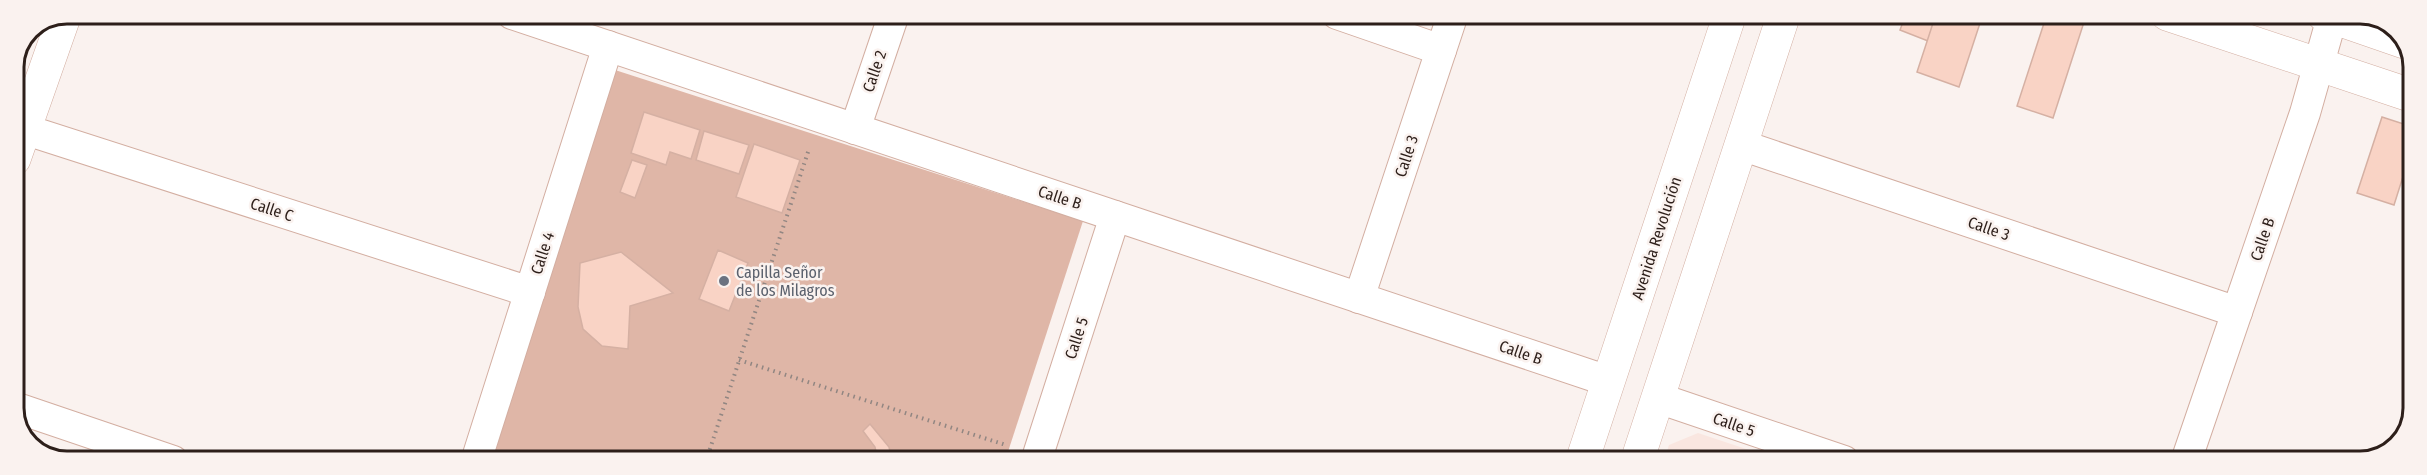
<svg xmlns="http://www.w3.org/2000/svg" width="2427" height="475" viewBox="0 0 2427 475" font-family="'Fira Sans Condensed',sans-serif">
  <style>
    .built { fill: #f9e6e0 }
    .green { fill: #dfb6a7 }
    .building { fill: #f9d3c5; stroke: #d5b0a3; stroke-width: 1.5 }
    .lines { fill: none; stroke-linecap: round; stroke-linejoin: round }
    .minor-casing { stroke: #d3aea1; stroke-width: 32 }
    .tertiary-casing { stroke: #d3aea1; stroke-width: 34 }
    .secondary-casing { stroke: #d3aea1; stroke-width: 34 }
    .path { stroke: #918682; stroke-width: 4; stroke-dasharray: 1.5 4.5; stroke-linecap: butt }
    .minor { stroke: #fff; stroke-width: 30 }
    .tertiary { stroke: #fff; stroke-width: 33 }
    .secondary { stroke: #fff; stroke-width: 33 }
    .worship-dot { fill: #6b7280; stroke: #faf2ef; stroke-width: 2 }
    .labels { text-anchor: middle; stroke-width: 5; stroke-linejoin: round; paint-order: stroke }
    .street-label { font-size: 16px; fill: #2d1f1a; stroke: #faf2ef }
    .worship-label { font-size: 16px; fill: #5b616d; stroke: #faf2ef; text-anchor: start }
    .rim { fill: none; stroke: #2d1f1a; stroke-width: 3 }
  </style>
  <rect width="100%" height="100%" fill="#faf2ef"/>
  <polygon class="built" points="1698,433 1782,461 1664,461 1669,445"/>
  <polygon class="green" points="615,70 1083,221 1005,461 490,461"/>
  <g class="building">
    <polygon points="1854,14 1889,14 1886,24"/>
    <polygon points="1906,14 1936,14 1928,41 1900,30"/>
    <polygon points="1936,14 1983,14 1959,87 1917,72"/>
    <polygon points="2047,14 2069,14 2085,19 2053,118 2017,106"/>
    <polygon points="644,112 700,130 691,159 670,152 666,165 631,153"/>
    <polygon points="2382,117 2413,127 2413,145 2394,205 2357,193"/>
    <polygon points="704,131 749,145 739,174 696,160"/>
    <polygon points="754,144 800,160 782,213 736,197"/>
    <polygon points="632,160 647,165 635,198 620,192"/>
    <polygon points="718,250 748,263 729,311 699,299"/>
    <polygon points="621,252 673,293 630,306 628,349 602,346 583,329 578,307 580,263"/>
    <polygon points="870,424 889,447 892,461 878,461 875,447 863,431"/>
  </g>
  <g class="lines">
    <g class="minor-casing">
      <g id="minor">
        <polyline points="512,14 1608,381"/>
        <polyline points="1337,14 1441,50"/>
        <polyline points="14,126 530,292"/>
        <polyline points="855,129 894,14"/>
        <polyline points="1741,145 2237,312"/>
        <polyline points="1359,298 1453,14"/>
        <polyline points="1658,398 1844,461"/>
        <polyline points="14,407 173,461"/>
        <polyline points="476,461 608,46"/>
        <polyline points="1036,461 1115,216"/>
        <polyline points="2186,461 2305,113 2333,14"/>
      </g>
    </g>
    <g class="tertiary-casing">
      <g id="tertiary">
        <polyline points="2167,14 2413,96"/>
        <polyline points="2323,14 2404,42"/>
        <polyline points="14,159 65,14"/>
      </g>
    </g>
    <g class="secondary-casing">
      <g id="secondary">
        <polyline points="1582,461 1730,14"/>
        <polyline points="1637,461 1784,14"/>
      </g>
    </g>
    <g class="path">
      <polyline points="739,360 1006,445"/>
      <polyline points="706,461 809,149"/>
    </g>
    <use href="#minor" class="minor"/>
    <use href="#tertiary" class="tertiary"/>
    <use href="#secondary" class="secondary"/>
  </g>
  <circle class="worship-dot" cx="724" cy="281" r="6"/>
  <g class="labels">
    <g class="street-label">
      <text transform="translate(874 71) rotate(-71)" y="6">Calle 2</text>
      <text transform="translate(1406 156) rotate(-72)" y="6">Calle 3</text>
      <text transform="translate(1060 197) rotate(18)" y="6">Calle B</text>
      <text transform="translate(272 209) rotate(18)" y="6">Calle C</text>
      <text transform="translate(1989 228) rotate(19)" y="6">Calle 3</text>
      <text transform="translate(1656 238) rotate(-72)" y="6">Avenida Revolución</text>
      <text transform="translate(2262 239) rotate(-71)" y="6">Calle B</text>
      <text transform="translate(542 253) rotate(-72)" y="6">Calle 4</text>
      <text transform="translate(1076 338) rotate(-72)" y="6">Calle 5</text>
      <text transform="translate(1521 352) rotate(19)" y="6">Calle B</text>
      <text transform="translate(1734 424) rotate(19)" y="6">Calle 5</text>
    </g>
    <g class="worship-label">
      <text x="736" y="278">Capilla Señor<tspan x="736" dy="18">de los Milagros</tspan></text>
    </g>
  </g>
  <path d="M0 0H2427V475H0ZM67 24H2360A43 43 0 0 1 2403 67V408A43 43 0 0 1 2360 451H67A43 43 0 0 1 24 408V67A43 43 0 0 1 67 24Z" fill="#faf2ef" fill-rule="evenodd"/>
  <path class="rim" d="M67 24H2360A43 43 0 0 1 2403 67V408A43 43 0 0 1 2360 451H67A43 43 0 0 1 24 408V67A43 43 0 0 1 67 24Z"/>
</svg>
